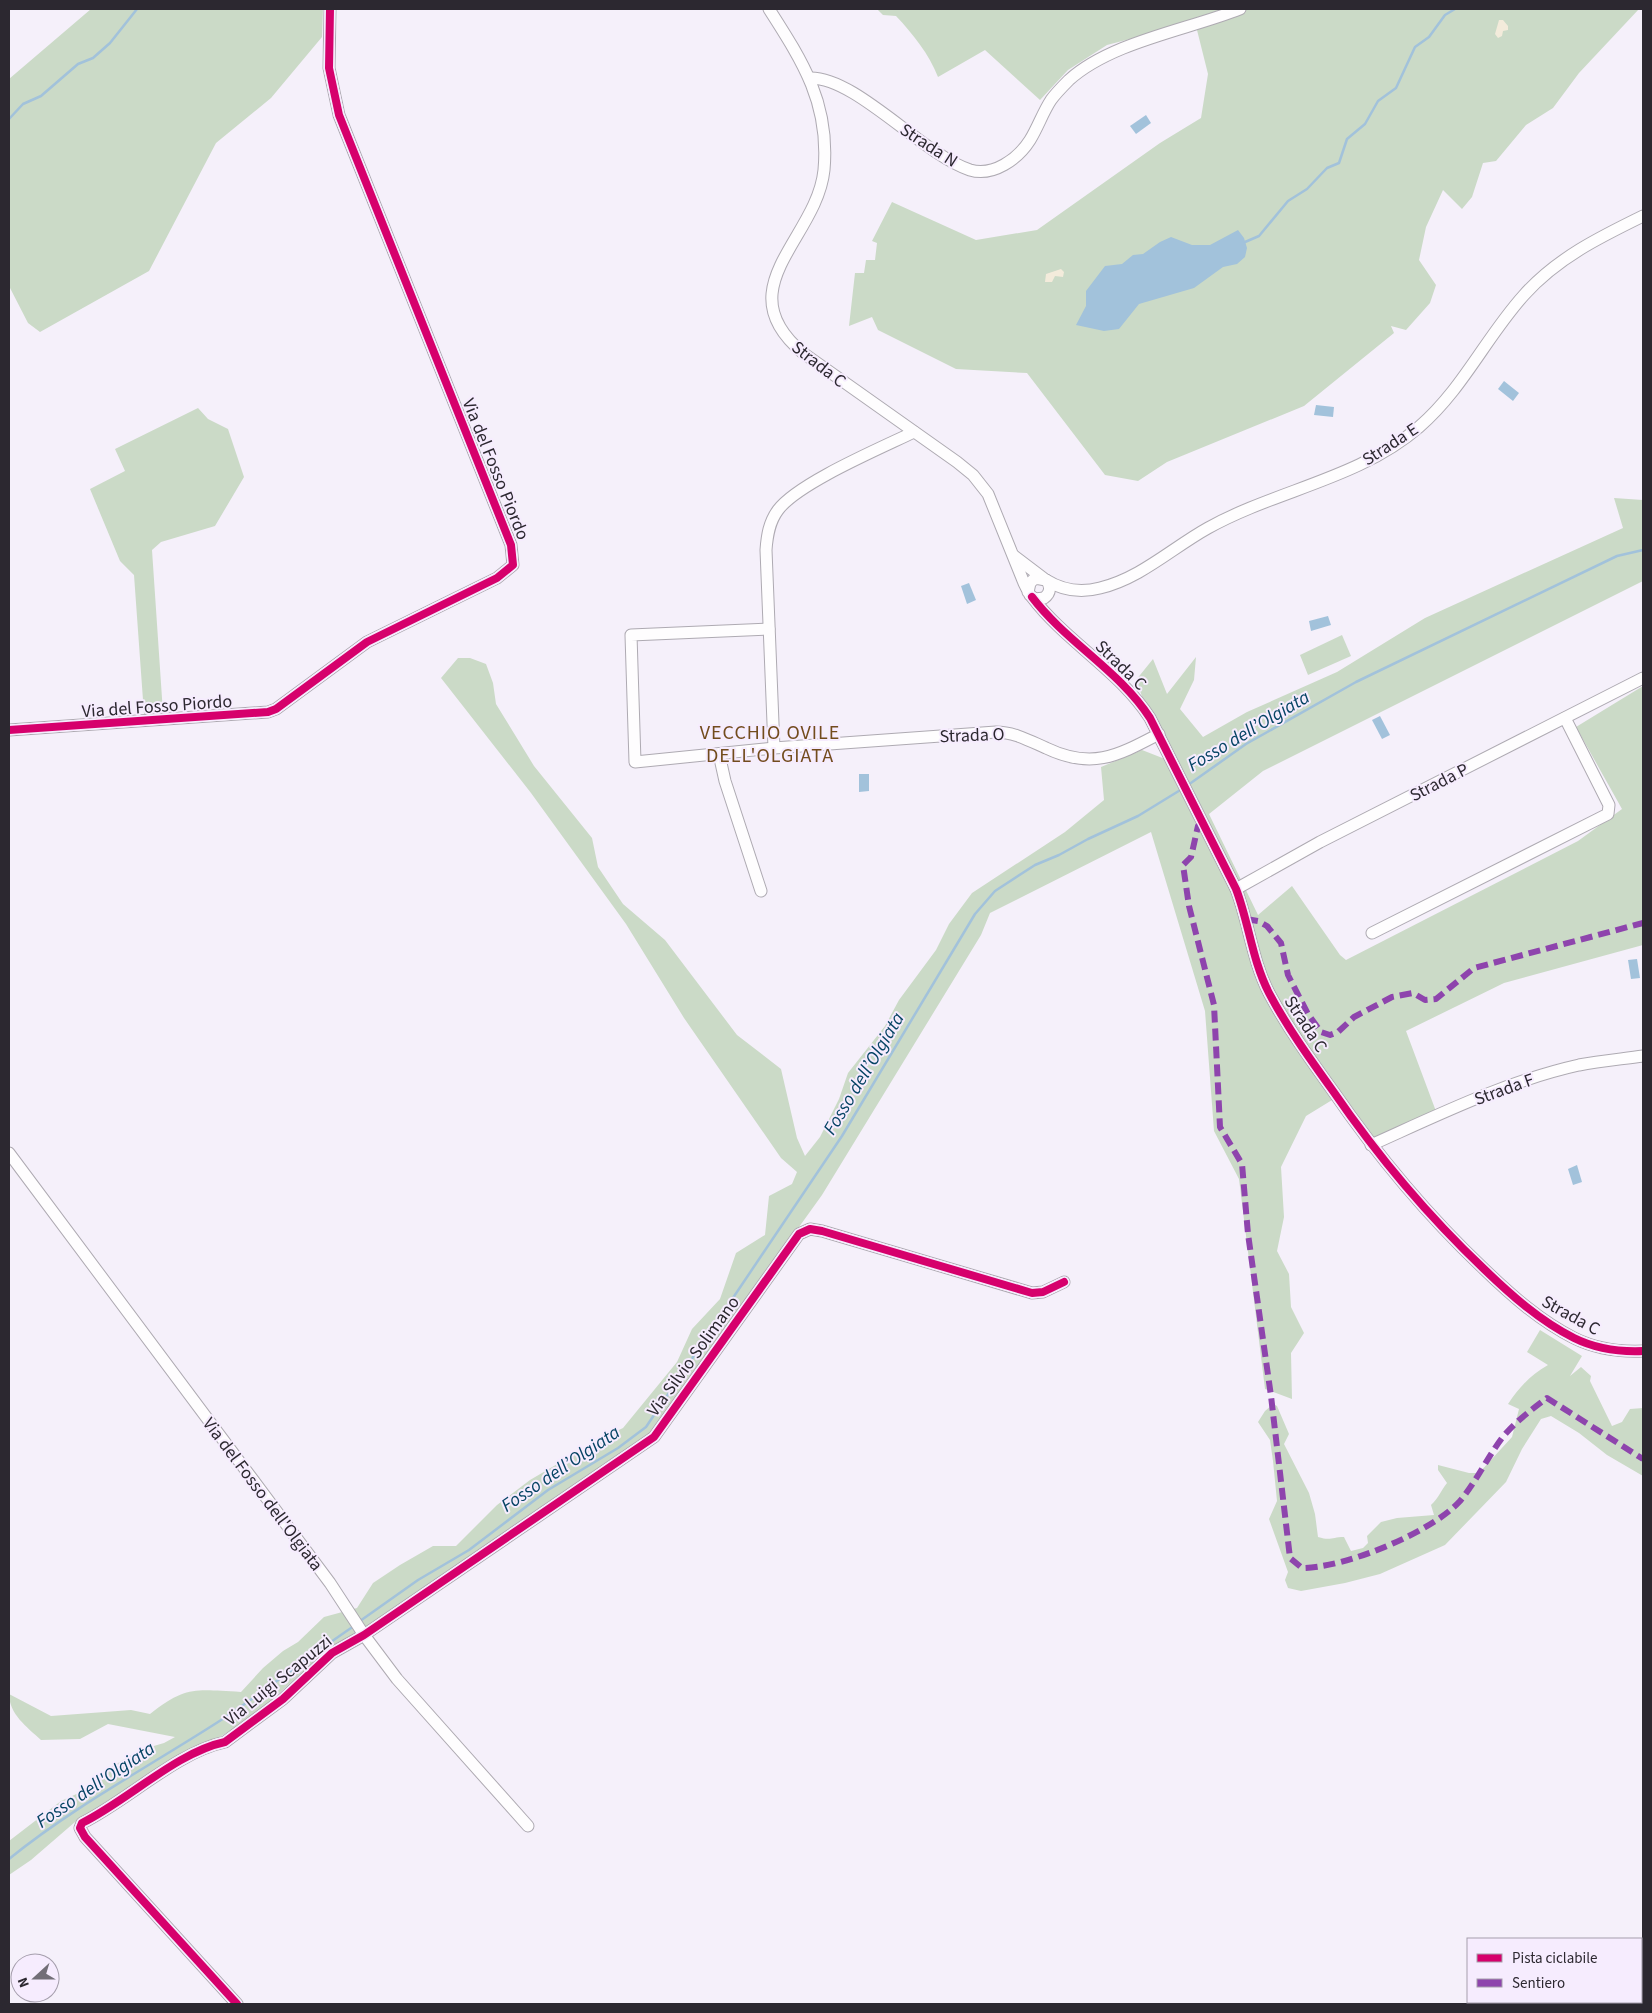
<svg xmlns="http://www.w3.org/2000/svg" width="1652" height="2013" viewBox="0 0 1652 2013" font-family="'Source Sans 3',sans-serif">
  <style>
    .green { fill: #cbdac7 }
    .sand { fill: #f3ebdb }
    .water { fill: #a2c2db }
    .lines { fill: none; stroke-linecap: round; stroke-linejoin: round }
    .stream { stroke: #a2c2db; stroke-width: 2.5 }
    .minor-casing { stroke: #aeaab2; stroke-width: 13 }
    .minor { stroke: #fefdfe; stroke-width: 11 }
    .quiet { stroke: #8e44ad; stroke-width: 6; stroke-dasharray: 12 6; stroke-linecap: butt }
    .cycleway-casing { stroke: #f6ecfe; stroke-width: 11 }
    .cycleway { stroke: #d6006c; stroke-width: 8 }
    .labels { text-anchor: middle; stroke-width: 4; stroke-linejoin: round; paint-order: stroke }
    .street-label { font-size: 18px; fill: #2c2830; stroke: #f6ecfe }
    .water-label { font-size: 19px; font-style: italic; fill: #064464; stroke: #f6ecfe }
    .quarter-label { font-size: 20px; letter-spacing: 1px; fill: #724c1d; stroke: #f6ecfe }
  </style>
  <rect width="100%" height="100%" fill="#f5f0fa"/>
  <g class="green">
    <polygon points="91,9 323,9 322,37 271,98 216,143 149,271 40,332 28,323 9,286 9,79"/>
    <path d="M877 9H1639L1579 73 1553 108 1526 125 1496 161 1483 163 1472 197 1462 209 1443 190 1426 227 1419 260 1436 285 1430 303 1406 330 1391 326 1394 333 1304 406 1167 462 1138 481 1105 475 1027 373 956 369 878 330 872 317 849 326 855 273H864L866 260H875L877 243 872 241 892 202 976 240 1037 230 1160 143 1201 118 1208 74 1195 22 1107 45 1068 70 1040 100 985 50 938 77C929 54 913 34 896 16L883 15Z"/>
    <polygon points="198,408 208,419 228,429 244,477 215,526 161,542 152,550 163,713 144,714 134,575 120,561 90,489 125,471 115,449"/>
    <path d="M1614 498 1643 500V581L1263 771 1209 814 1258 915 1292 886 1340 955 1346 960 1578 841 1622 809 1576 727 1643 686V945L1504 983 1406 1031 1437 1114 1371 1145 1337 1097 1306 1116 1281 1167 1284 1217 1277 1251 1289 1274 1291 1307 1304 1333 1291 1353 1292 1399 1265 1389 1239 1179 1214 1131 1205 1011 1151 832 990 913 981 935 822 1195 651 1433 366 1628 322 1654 252 1718 75 1822 31 1860 9 1875V1841L61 1801 83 1791 103 1772 140 1750 164 1743 175 1737 108 1724 80 1739 41 1740C27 1727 9 1714 9 1694L51 1716 131 1710 150 1714C187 1685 196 1690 241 1692L263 1668 283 1651 298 1642 324 1617 357 1608 373 1583 400 1565 433 1546H456L497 1505 530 1480 600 1439 623 1428 677 1362 692 1329 720 1299 736 1253 765 1235 769 1196 792 1184 797 1172 781 1158 684 1018 626 924 531 793 441 678 458 658H470L486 664 493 683 496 704 534 766 592 838 598 867 623 904 665 940 737 1035 781 1069 797 1138 805 1156 820 1137 839 1099 848 1073 885 1026 899 1000 936 950 949 924 972 893 1065 832 1104 800 1101 767 1142 750 1165 759 1136 680 1153 659 1167 694 1196 657 1194 680 1180 709 1203 737 1247 712 1337 672 1425 618 1623 528Z"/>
    <polygon points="1342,635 1351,656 1308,675 1300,655"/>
    <path d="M1540 1330 1582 1356 1570 1376 1581 1367 1591 1376 1590 1381 1612 1426 1622 1422 1630 1409 1643 1408V1476L1607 1455 1579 1433 1551 1416 1541 1419 1522 1449 1506 1482 1445 1545 1380 1574 1345 1583 1301 1591 1288 1588 1285 1580 1288 1572 1269 1519 1277 1501 1273 1461 1270 1440 1258 1422 1265 1411 1273 1404 1277 1406 1289 1434 1284 1444 1309 1493 1315 1514 1318 1537C1331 1541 1332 1537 1344 1537L1351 1551 1363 1548 1368 1543 1367 1536 1381 1522 1397 1518 1434 1515 1431 1505C1439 1498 1441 1490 1447 1483L1438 1470V1465L1469 1473H1479L1512 1437 1519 1409 1508 1404C1519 1388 1530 1375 1548 1365L1527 1352Z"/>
  </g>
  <g class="sand">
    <polygon points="1499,20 1503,20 1508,26 1508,30 1503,31 1502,36 1498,38 1495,34"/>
    <polygon points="1061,269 1064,272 1063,277 1055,276 1052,282 1045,282 1046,274"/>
  </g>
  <g class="water">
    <polygon points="1146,115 1151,123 1136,134 1130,126"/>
    <polygon points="1238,230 1244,238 1247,248 1245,257 1237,264 1223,267 1194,288 1139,304 1119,329 1104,331 1076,325 1086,306 1086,291 1105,266 1122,264 1133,255 1143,254 1160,242 1171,237 1192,245 1210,245"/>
    <polygon points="1504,381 1519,393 1513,401 1498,389"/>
    <polygon points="1316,405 1334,407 1333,417 1314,415"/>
    <polygon points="969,583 976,600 967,604 961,586"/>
    <polygon points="1328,616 1331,625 1311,631 1309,621"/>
    <polygon points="1380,716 1390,735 1382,739 1372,720"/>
    <polygon points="859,774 869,774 869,791 859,792"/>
    <polygon points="1637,959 1640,978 1631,979 1628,960"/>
    <polygon points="1577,1165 1582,1182 1573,1185 1568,1169"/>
  </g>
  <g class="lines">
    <g class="stream">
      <polyline points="9,119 23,104 41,96 78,64 93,58 110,43 137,9"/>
      <polyline points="1245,242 1259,236 1288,201 1307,189 1327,168 1339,163 1347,139 1365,124 1378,101 1396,88 1415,47 1429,37 1445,15 1455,9"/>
      <polyline points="1188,785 1246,744 1356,682 1617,556 1643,550"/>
      <polyline points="360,1621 418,1580 469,1550 548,1490 618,1448 646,1427 842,1136 975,914 995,891 1035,865 1059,855 1088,839 1138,816 1182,789"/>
      <path d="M9 1859C73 1807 148 1767 218 1722 264 1692 308 1657 354 1626"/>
    </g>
    <g class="minor-casing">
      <g id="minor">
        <path d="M769 9C803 62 830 104 824 170 817 239 725 288 803 353L957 462 973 475 988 494 1024 583 1030 595 1035 599 1044 598C1051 593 1051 586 1046 580L1035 578 1030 583 1028 592"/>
        <path d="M810 78C856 77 922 154 970 170 993 177 1018 159 1030 140 1038 127 1043 112 1051 100 1056 93 1063 86 1069 80 1111 42 1187 30 1240 9"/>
        <polyline points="1014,556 1043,578"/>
        <path d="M1046 580C1062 590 1081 593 1100 588 1141 578 1172 548 1208 528 1276 490 1359 479 1419 427 1463 389 1486 337 1524 295 1557 258 1600 237 1643 216"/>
        <path d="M1032 597C1066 642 1120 671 1150 718L1236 889C1249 923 1252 960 1269 993 1287 1027 1310 1059 1333 1091 1377 1155 1427 1215 1484 1269 1511 1295 1540 1321 1574 1338 1596 1349 1619 1352 1643 1351"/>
        <path d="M769 629 631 635 635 762 774 748 996 732C1014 732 1030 741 1046 748 1092 770 1117 756 1159 734"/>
        <polyline points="9,730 268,712 276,709 367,642 497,578 513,565 511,545 339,115 329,68 330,9"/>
        <path d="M774 748 766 550C767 536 769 522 778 510 798 483 881 448 914 432"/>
        <polyline points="719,754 725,781 761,891"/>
        <polyline points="1236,889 1320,842 1643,678"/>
        <polyline points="1372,933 1608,814 1609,805 1565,718"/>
        <path d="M1371 1145C1438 1115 1507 1081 1579 1065 1600 1061 1622 1059 1643 1056"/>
        <polyline points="9,1153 330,1583 364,1635 397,1679 528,1826"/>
        <path d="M237 2004 85 1837 80 1828 82 1823C127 1801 177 1752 225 1742L283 1699 332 1653 364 1635 654 1437 799 1234 810 1229 822 1231 1032 1293 1043 1292 1064 1282"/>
      </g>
    </g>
    <use href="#minor" class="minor"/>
    <g class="quiet">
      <path d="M1203 823 1198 826 1191 857 1183 865 1189 906 1214 1005 1220 1127 1242 1164 1248 1234 1271 1396 1290 1558 1302 1568C1344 1568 1431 1533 1460 1501 1476 1482 1487 1458 1502 1438 1515 1422 1531 1410 1547 1398L1643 1459"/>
      <polyline points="1246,919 1258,921 1267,926 1281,943 1288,975 1308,1014 1321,1032 1330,1035 1338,1032 1354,1017 1392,997 1413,993 1425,1000 1436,999 1474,968 1643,923"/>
    </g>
    <g class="cycleway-casing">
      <g id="cycleway">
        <path d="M1032 597C1066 642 1120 671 1150 718L1236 889C1249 923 1252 960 1269 993 1287 1027 1310 1059 1333 1091 1377 1155 1427 1215 1484 1269 1511 1295 1540 1321 1574 1338 1596 1349 1619 1352 1643 1351"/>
        <polyline points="9,730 268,712 276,709 367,642 497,578 513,565 511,545 339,115 329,68 330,9"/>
        <path d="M237 2004 85 1837 80 1828 82 1823C127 1801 177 1752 225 1742L283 1699 332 1653 364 1635 654 1437 799 1234 810 1229 822 1231 1032 1293 1043 1292 1064 1282"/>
      </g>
    </g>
    <use href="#cycleway" class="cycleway"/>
  </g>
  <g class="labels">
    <g class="street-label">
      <text transform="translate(929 145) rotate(33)" y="6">Strada N</text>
      <text transform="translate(819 364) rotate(38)" y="6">Strada C</text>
      <text transform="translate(1390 444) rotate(-33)" y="6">Strada E</text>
      <text transform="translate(496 469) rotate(68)" y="6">Via del Fosso Piordo</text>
      <text transform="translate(1121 665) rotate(44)" y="6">Strada C</text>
      <text transform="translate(157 706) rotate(-4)" y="6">Via del Fosso Piordo</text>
      <text transform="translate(972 735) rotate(-2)" y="6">Strada O</text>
      <text transform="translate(1439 782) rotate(-27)" y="6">Strada P</text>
      <text transform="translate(1306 1024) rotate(57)" y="6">Strada C</text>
      <text transform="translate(1504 1089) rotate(-20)" y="6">Strada F</text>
      <text transform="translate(1571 1315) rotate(29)" y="6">Strada C</text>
      <text transform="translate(693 1356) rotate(-54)" y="6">Via Silvio Solimano</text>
      <text transform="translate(263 1494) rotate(53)" y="6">Via del Fosso dell'Olgiata</text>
      <text transform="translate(278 1680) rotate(-39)" y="6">Via Luigi Scapuzzi</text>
    </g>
    <g class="water-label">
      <text transform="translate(1248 730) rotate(-31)" y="7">Fosso dell’Olgiata</text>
      <text transform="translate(863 1073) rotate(-59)" y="7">Fosso dell’Olgiata</text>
      <text transform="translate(560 1468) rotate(-34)" y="7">Fosso dell’Olgiata</text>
      <text transform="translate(95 1784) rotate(-34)" y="7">Fosso dell'Olgiata</text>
    </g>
    <g class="quarter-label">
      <text x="770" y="739">VECCHIO OVILE<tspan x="770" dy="23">DELL'OLGIATA</tspan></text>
    </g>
  </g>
  <rect width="1652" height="2013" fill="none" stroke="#2c2830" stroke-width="20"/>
  <rect x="1467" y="1938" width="175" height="65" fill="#f6ecfe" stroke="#a59eac"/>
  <rect x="1477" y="1954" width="25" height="8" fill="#d6006c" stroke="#a59eac"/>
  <text x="1512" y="1963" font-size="15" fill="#2c2830">Pista ciclabile</text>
  <rect x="1477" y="1979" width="25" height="8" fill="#8e44ad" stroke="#a59eac"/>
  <text x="1512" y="1988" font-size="15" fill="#2c2830">Sentiero</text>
  <g transform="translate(35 1978) rotate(249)"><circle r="24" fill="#f6ecfe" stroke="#a59eac"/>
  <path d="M0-4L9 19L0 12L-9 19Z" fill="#726e77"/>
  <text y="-8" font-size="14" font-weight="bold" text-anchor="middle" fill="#2c2830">N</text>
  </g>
</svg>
